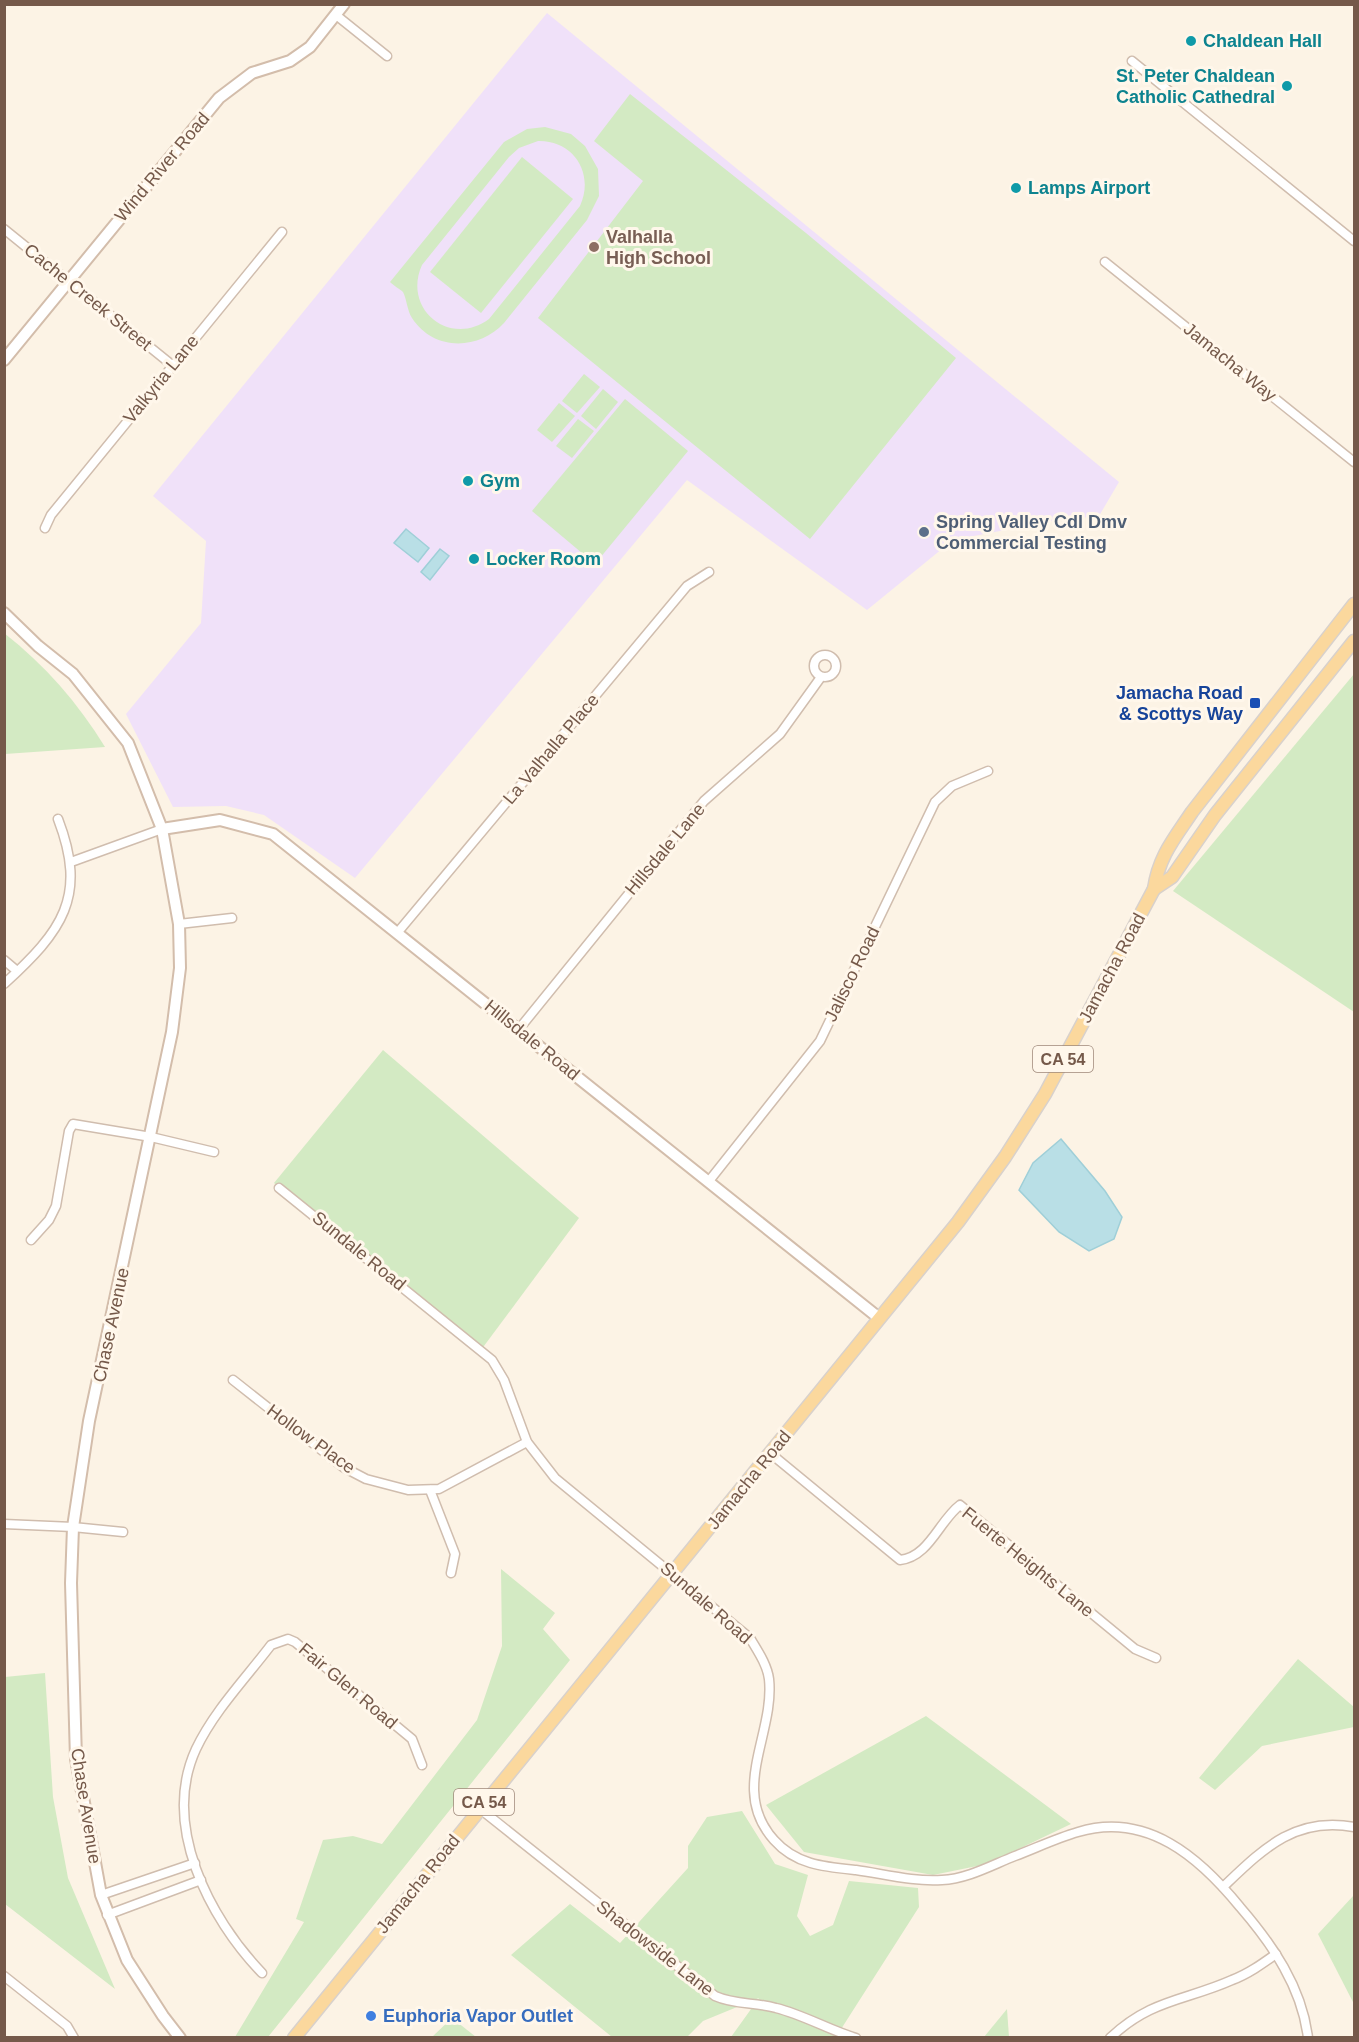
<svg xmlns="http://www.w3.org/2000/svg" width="1359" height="2042" viewBox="0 0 1359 2042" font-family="Helvetica,sans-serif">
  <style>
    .education { fill: #f0e1f9 }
    .green { fill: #d3eac3; fill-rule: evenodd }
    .water { fill: #b9dfe6; stroke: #9fcfd8; stroke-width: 1.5 }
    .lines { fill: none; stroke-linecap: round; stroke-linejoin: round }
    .street-casing { stroke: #d0bdae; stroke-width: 11 }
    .secondary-casing { stroke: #d3bdab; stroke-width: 14 }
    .primary-casing { stroke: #d8d1cc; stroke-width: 15 }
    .street { stroke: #fff; stroke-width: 8 }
    .secondary { stroke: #fff; stroke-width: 10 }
    .primary { stroke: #fbd89d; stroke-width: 12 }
    .culture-dot { fill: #0f9aa8; stroke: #fff7eb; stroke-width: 2 }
    .education-dot { fill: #8d6e63; stroke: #fff7eb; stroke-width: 2 }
    .service-dot { fill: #5c6f8a; stroke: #fff7eb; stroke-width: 2 }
    .transit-dot { fill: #1a4fb4; stroke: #fff7eb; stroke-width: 2 }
    .shop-dot { fill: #3f7fe0; stroke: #fff7eb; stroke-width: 2 }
    .labels { text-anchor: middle; stroke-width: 6; stroke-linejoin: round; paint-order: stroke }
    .shield { fill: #fff7eb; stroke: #9e887a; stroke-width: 1.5 }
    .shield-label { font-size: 16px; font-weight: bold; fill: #75594a }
    .culture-label { font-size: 18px; font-weight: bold; fill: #0d838f; stroke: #fff7eb; text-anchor: start }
    .street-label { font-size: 18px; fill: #75594a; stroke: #fff7eb }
    .education-label { font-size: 18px; font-weight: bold; fill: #785e54; stroke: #fff7eb; text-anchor: start }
    .service-label { font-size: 18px; font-weight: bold; fill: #4e5e75; stroke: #fff7eb; text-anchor: start }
    .transit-label { font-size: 18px; font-weight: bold; fill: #164399; stroke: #fff7eb; text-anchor: end }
    .shop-label { font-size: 18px; font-weight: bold; fill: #366cbe; stroke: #fff7eb; text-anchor: start }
  </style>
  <rect width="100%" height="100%" fill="#fcf3e5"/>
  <polygon class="education" points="547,13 1119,482 1099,516 1052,521 953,540 867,610 687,480 355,878 264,815 226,806 173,807 126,714 201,623 206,541 153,496"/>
  <g class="green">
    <polygon points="630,94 806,233 956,358 810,539 538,318 643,181 594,141"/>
    <path d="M545 127 571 134 585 146 598 169 599 196 587 220 504 323C479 350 434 352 412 318 407 310 407 300 403 292 401 290 393 285 390 282L504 142 527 129ZM538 141C573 140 595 173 580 206L489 319C450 348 402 309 422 265L509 157 519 148Z"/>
    <polygon points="522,157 573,199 481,313 430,272"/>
    <polygon points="584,374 600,387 577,413 562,401"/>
    <polygon points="603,389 618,402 596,429 581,416"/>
    <polygon points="625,399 688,451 595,564 532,511"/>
    <polygon points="559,403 575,416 552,442 537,430"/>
    <polygon points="578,419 594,431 572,458 556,446"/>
    <path d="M4 633C45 665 78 703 105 747L5 754Z"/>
    <polygon points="1354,674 1354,1012 1173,891"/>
    <polygon points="383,1050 579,1218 481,1350 274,1183"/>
    <polygon points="501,1569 555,1613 543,1629 570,1660 268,2037 235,2037 304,1922 296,1919 323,1840 353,1836 382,1844 477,1720 502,1646"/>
    <polygon points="1298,1659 1354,1707 1354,1727 1262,1746 1215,1790 1199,1778"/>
    <polygon points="45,1673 53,1797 68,1878 115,1989 5,1904 5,1677"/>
    <polygon points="926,1716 1071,1824 987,1864 933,1875 804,1852 766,1805"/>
    <polygon points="742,1811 775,1864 808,1875 797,1916 810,1936 833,1925 849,1881 918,1888 919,1907 836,2037 731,2037 759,1998 703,2021 687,2037 612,2037 511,1955 570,1904 620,1943 688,1868 688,1846 707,1817"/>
    <polygon points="1354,1895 1354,2004 1318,1934"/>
    <polygon points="1007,2009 1009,2037 984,2037"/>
    <polygon points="452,2018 476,2037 432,2037"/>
  </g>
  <g class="water">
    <polygon points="406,529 429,548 418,562 394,543"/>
    <polygon points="440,549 449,556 430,580 421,572"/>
    <polygon points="1061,1139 1105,1191 1122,1217 1114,1239 1089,1251 1059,1232 1019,1190 1033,1163"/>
  </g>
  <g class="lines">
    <g class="street-casing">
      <g id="street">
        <polyline points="336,15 387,56"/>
        <polyline points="1132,61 1354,241"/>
        <polyline points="4,229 172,365"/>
        <polyline points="1105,262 1354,462"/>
        <polyline points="45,528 51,515 282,232"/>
        <circle cx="825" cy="666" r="11"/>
        <polyline points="71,862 162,829"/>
        <polyline points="179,924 232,918"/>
        <polyline points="398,932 687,586 709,572"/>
        <polyline points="4,960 17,971"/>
        <path d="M4 984C62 931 88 897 58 819"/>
        <polyline points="519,1029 704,801 780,734 821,677"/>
        <polyline points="709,1181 820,1041 935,802 952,786 988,771"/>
        <path d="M279 1188 492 1360 504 1380 527 1442 555 1478 750 1638C757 1650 767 1664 769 1679 775 1734 729 1790 774 1840 796 1865 825 1867 856 1870 884 1874 914 1882 942 1880 967 1879 992 1865 1015 1856 1036 1848 1057 1838 1078 1832 1147 1811 1200 1858 1240 1907 1272 1944 1302 1987 1308 2038"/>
        <polyline points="31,1240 49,1220 56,1206 69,1131 73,1124 151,1137 214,1152"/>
        <polyline points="233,1380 343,1467 366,1479 408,1490 439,1489 527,1442"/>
        <path d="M770 1453 900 1560C929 1557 939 1521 960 1505L1135 1649 1156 1658"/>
        <polyline points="430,1490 455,1554 451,1573"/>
        <polyline points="4,1524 73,1527 123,1532"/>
        <path d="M479 1808 715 1996C735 2005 755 2002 776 2008 804 2015 829 2030 856 2038"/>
        <path d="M1223 1887C1263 1849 1295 1816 1354 1827"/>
        <polyline points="101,1895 195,1863"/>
        <polyline points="107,1915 201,1880"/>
        <path d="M262 1973C209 1918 161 1825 196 1749 214 1711 246 1678 271 1645L288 1639 295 1642 412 1739 422 1765"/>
        <polyline points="4,1976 67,2026 74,2038"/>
        <path d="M1110 2038C1151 1999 1185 2001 1232 1980 1248 1974 1262 1964 1276 1954"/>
      </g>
    </g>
    <g class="secondary-casing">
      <g id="secondary">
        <polyline points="4,360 219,98 252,73 290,61 310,47 344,4"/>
        <polyline points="4,613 38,646 73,674 128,743 162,829 179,924 180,968 172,1032 89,1421 73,1527 71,1583 76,1759 101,1895 127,1960 163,2016 180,2038"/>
        <polyline points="162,829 220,820 273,834 879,1318"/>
      </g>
    </g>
    <g class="primary-casing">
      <g id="primary">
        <polyline points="1154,889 1172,877 1215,815 1354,641"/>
        <path d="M294 2038 958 1222 1005 1157 1045 1094 1154 889C1159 856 1174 839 1192 812L1354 604"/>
      </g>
    </g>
    <use href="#street" class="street"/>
    <use href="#secondary" class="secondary"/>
    <use href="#primary" class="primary"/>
  </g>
  <g class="culture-dot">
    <circle cx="1191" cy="41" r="6"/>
    <circle cx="1287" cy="86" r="6"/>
    <circle cx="1016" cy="188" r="6"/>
    <circle cx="468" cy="481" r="6"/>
    <circle cx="474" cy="559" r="6"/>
  </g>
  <circle class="education-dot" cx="594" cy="247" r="6"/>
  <circle class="service-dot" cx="924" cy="532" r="6"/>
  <rect class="transit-dot" x="1249" y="697" width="12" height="12" rx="3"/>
  <circle class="shop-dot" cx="371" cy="2016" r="6"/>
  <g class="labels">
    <g class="shield">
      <rect x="1033" y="1046" width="60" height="26" rx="4.5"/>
      <rect x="454" y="1789" width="60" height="26" rx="4.5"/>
    </g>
    <g class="shield-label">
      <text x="1063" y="1065">CA 54</text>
      <text x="484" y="1808">CA 54</text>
    </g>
    <g class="culture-label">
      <text x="1203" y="47">Chaldean Hall</text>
      <text x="1275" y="82" text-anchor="end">St. Peter Chaldean<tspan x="1275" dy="21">Catholic Cathedral</tspan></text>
      <text x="1028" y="194">Lamps Airport</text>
      <text x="480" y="487">Gym</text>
      <text x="486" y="565">Locker Room</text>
    </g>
    <g class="street-label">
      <text transform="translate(162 167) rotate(-50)" y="6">Wind River Road</text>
      <text transform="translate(88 297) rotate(39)" y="6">Cache Creek Street</text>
      <text transform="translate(1230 362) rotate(39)" y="6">Jamacha Way</text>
      <text transform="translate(161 379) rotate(-51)" y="6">Valkyria Lane</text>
      <text transform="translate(551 749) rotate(-50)" y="6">La Valhalla Place</text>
      <text transform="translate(665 849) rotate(-50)" y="6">Hillsdale Lane</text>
      <text transform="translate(1112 968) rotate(-62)" y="6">Jamacha Road</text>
      <text transform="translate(852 974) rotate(-64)" y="6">Jalisco Road</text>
      <text transform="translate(532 1040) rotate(39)" y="6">Hillsdale Road</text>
      <text transform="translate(359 1251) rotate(39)" y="6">Sundale Road</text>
      <text transform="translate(111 1325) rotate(-78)" y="6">Chase Avenue</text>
      <text transform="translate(311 1439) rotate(36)" y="6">Hollow Place</text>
      <text transform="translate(749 1480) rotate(-51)" y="6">Jamacha Road</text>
      <text transform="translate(1028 1562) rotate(39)" y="6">Fuerte Heights Lane</text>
      <text transform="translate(706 1603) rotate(41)" y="6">Sundale Road</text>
      <text transform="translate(348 1686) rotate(40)" y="6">Fair Glen Road</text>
      <text transform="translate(86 1806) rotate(81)" y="6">Chase Avenue</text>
      <text transform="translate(418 1884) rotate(-51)" y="6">Jamacha Road</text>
      <text transform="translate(655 1948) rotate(38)" y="6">Shadowside Lane</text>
    </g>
    <g class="education-label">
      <text x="606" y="243">Valhalla<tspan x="606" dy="21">High School</tspan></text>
    </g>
    <g class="service-label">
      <text x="936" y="528">Spring Valley Cdl Dmv<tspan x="936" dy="21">Commercial Testing</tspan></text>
    </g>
    <g class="transit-label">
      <text x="1243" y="699">Jamacha Road<tspan x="1243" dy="21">&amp; Scottys Way</tspan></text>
    </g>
    <g class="shop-label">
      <text x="383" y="2022">Euphoria Vapor Outlet</text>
    </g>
  </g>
  <rect width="1359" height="2042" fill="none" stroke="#75594a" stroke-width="12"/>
</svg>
